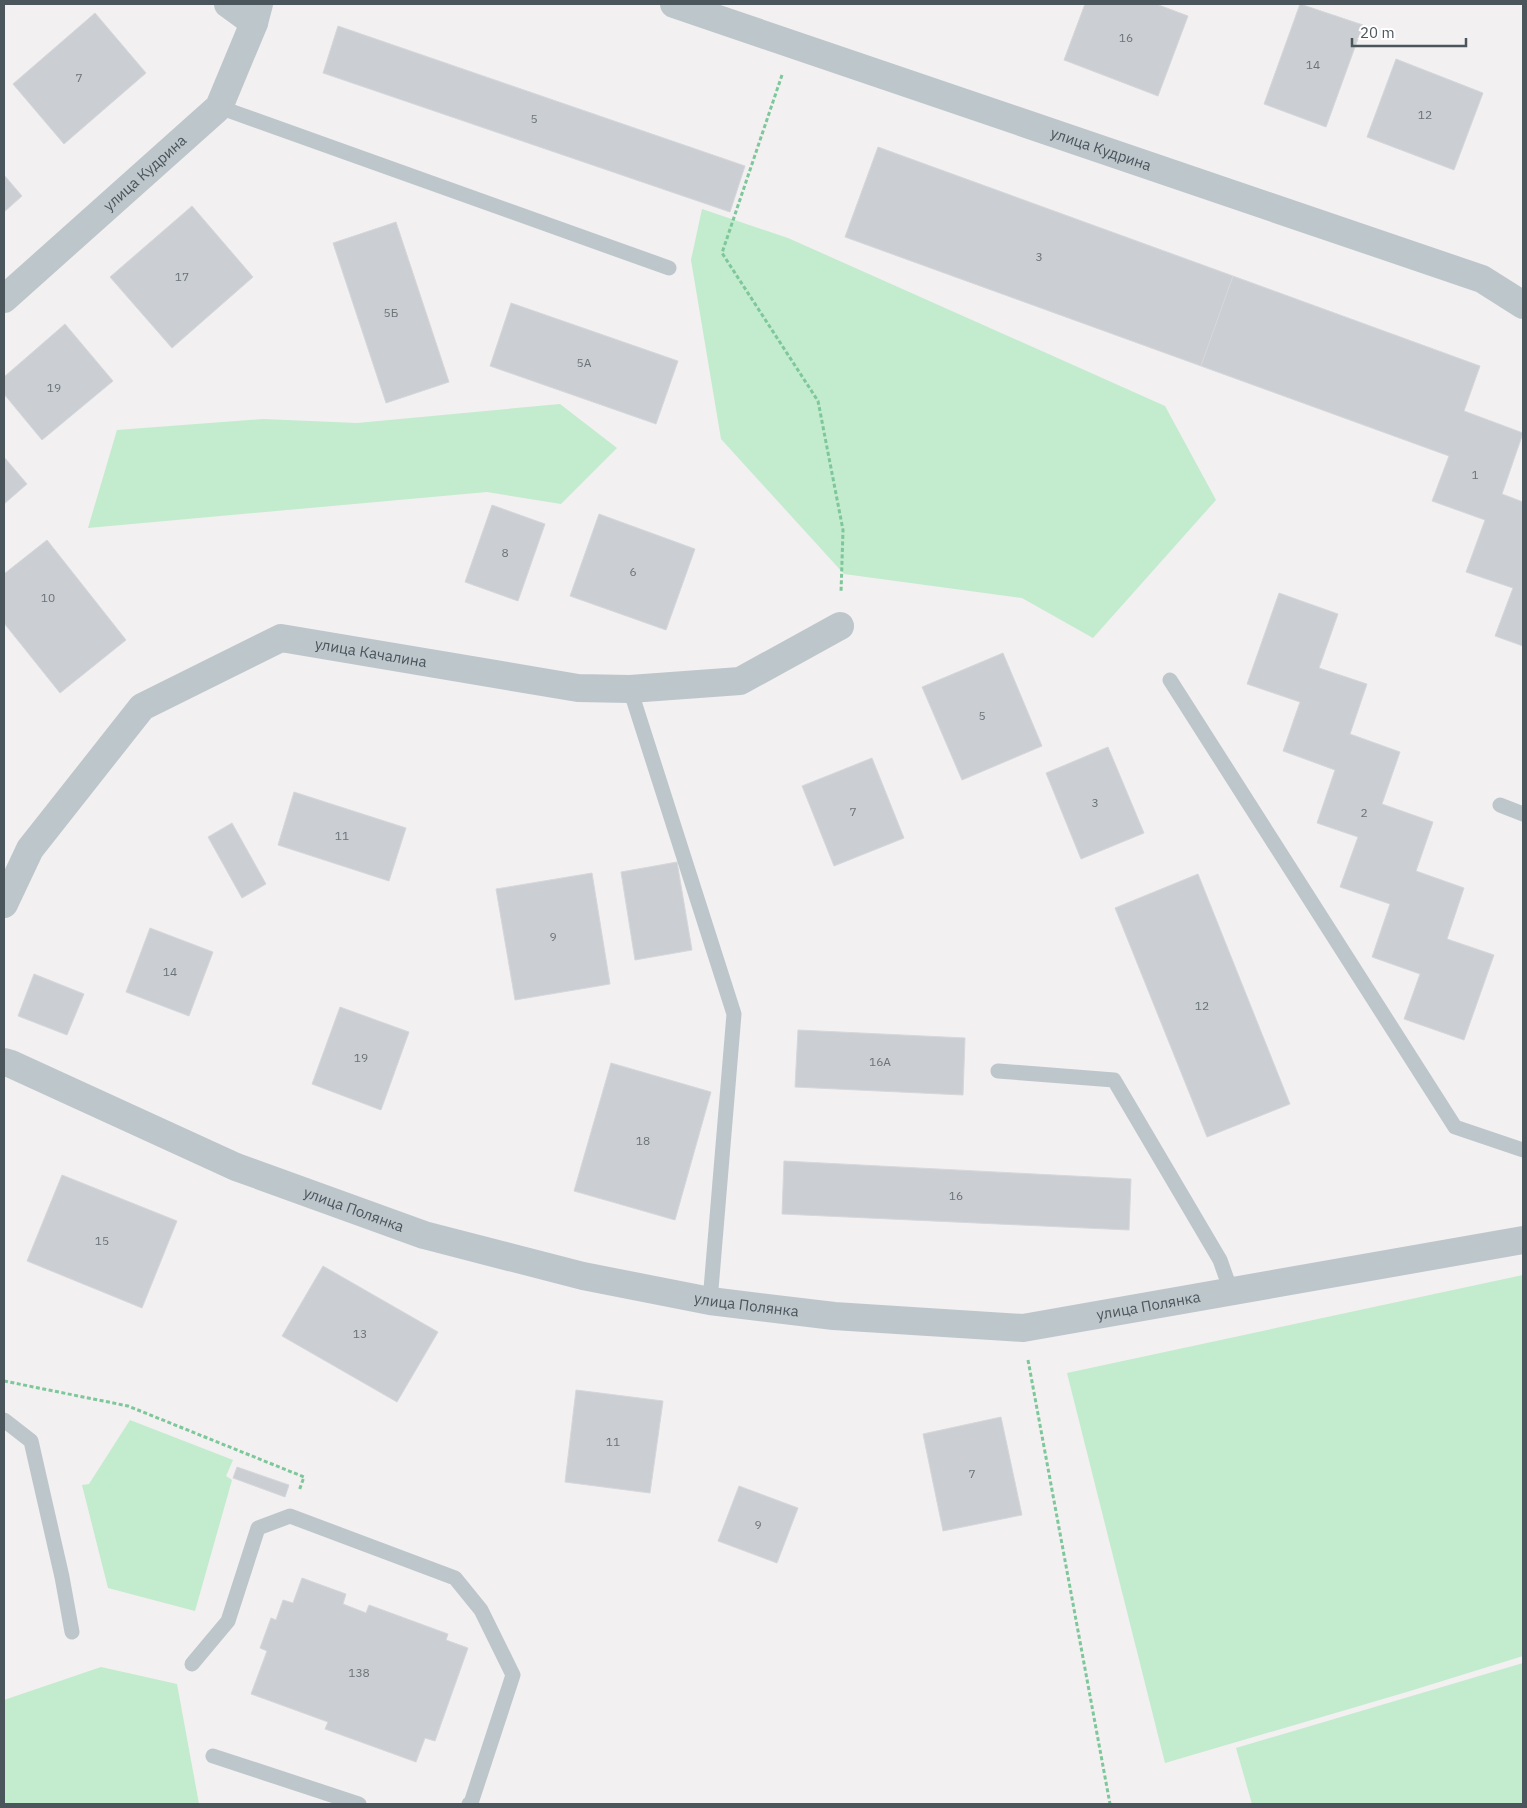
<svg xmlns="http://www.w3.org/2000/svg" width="1527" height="1808" viewBox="0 0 1527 1808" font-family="'IBM Plex Sans',sans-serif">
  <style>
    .green { fill: #c3ebce }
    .building { fill: #cbced2; stroke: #d5d7db }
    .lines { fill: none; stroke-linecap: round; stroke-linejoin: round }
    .path { stroke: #7ec79a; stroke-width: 3; stroke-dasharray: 4 2.5; stroke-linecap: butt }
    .service { stroke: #bdc6cb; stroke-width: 15 }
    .minor { stroke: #bdc6cb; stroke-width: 28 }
    .labels { text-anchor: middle; stroke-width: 4; stroke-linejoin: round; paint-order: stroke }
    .number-label { font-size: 12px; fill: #6a737a }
    .street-label { font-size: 15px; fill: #4a555c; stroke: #fff }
  </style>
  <rect width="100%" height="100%" fill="#f2f0f0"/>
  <g class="green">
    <polygon points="702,209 788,238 1165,406 1216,500 1093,638 1022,598 844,574 721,439 691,260"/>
    <polygon points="560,404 617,448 561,504 487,492 88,528 117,430 263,419 357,423"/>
    <polygon points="1523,1275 1523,1656 1410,1691 1165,1763 1067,1373"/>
    <polygon points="130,1420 233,1460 226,1476 232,1480 195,1611 108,1588 82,1485 89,1484"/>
    <polygon points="1523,1663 1523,1804 1252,1804 1236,1748"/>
    <polygon points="101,1667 177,1684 199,1804 4,1804 4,1700"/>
  </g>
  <g class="building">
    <polygon points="1085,4 1156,4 1188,16 1158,96 1064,60"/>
    <polygon points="1300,4 1363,25 1326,127 1264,104"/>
    <polygon points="95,13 146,73 64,144 13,84"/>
    <polygon points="338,26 745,166 730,212 323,73"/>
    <polygon points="1396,59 1483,93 1454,170 1367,137"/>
    <polygon points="878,147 1233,276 1201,366 845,237"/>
    <polygon points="4,175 22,196 4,212"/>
    <polygon points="192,206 253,277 172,348 110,277"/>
    <polygon points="396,222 449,382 386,403 333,243"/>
    <polygon points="1233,276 1480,366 1464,411 1523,433 1502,494 1523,502 1523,646 1495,636 1513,588 1466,572 1485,520 1432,501 1449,456 1201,366"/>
    <polygon points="511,303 678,361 656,424 490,366"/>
    <polygon points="65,324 113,381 42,440 4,394 4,377"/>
    <polygon points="4,457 27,484 4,504"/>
    <polygon points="492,505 545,524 518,601 465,582"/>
    <polygon points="599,514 695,549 666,630 570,596"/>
    <polygon points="47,540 126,640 60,693 4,623 4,574"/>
    <polygon points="1279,593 1338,614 1319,668 1367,684 1350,734 1400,752 1382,804 1433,822 1416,871 1464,888 1447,939 1494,955 1464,1040 1404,1019 1420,974 1372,957 1390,904 1340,887 1358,837 1317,823 1335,770 1283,751 1300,702 1247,684"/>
    <polygon points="1003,653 1042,746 962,780 922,687"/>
    <polygon points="1108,747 1144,833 1081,859 1046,773"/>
    <polygon points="872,758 904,838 834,866 802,786"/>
    <polygon points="294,792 406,828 389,881 278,845"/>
    <polygon points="232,823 266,884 242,898 208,837"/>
    <polygon points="677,862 692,950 635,960 621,872"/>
    <polygon points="592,873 610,984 515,1000 496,889"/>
    <polygon points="1198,874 1290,1104 1207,1137 1115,908"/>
    <polygon points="150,928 213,952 189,1016 126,992"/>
    <polygon points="34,974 84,994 67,1035 18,1016"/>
    <polygon points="340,1007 409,1032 381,1110 312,1084"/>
    <polygon points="798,1030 965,1038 963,1095 795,1087"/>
    <polygon points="611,1063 711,1092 675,1220 574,1191"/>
    <polygon points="784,1161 1131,1179 1129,1230 782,1214"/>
    <polygon points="62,1175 177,1221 142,1308 27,1261"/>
    <polygon points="323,1266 438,1332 397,1402 282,1336"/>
    <polygon points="576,1390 663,1401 650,1493 565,1482"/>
    <polygon points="1001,1417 1022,1515 943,1531 923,1434"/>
    <polygon points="237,1467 289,1485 285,1497 233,1478"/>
    <polygon points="739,1486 798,1508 777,1563 718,1541"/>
    <polygon points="302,1578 346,1594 343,1604 366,1613 369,1605 448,1634 446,1640 468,1648 435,1741 425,1738 416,1762 325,1729 328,1722 251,1694 267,1651 260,1648 271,1618 276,1620 283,1600 293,1603"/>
  </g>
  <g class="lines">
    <g class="path">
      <polyline points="782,75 722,253 818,401 843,530 841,593"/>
      <polyline points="1028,1360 1110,1804"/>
      <polyline points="4,1381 128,1406 304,1477 299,1491"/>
    </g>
    <g class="service">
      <polyline points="219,107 669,268"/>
      <polyline points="1170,680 1455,1127 1523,1150"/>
      <polyline points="630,689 734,1014 710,1301"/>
      <polyline points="1500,805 1523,814"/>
      <polyline points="998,1071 1114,1080 1220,1260 1231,1291"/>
      <polyline points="4,1420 31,1441 62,1577 72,1632"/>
      <polyline points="192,1664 228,1621 258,1528 290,1516 455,1578 481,1610 513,1675 471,1803 469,1804"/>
      <polyline points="213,1756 359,1804"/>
    </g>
    <g class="minor">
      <polyline points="228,4 254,23"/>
      <path id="s1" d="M674 4 1482 279 1523 305"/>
      <path id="s2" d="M4 299 219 107 254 23 259 4"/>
      <path id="s3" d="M4 904 30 849 142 707 281 638 578 688 630 689 740 681 840 626"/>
      <path id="s4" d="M4 1062 11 1064 236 1167 424 1235 583 1276 710 1301 834 1316 1023 1328 1523 1240"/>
    </g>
  </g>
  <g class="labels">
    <g class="number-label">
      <text x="1126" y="42">16</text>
      <text x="1313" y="69">14</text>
      <text x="79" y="82">7</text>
      <text x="1425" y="119">12</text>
      <text x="534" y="123">5</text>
      <text x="1039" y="261">3</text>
      <text x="182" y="281">17</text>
      <text x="391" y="317">5Б</text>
      <text x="584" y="367">5А</text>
      <text x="54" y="392">19</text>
      <text x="1475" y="479">1</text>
      <text x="505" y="557">8</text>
      <text x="633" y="576">6</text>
      <text x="48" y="602">10</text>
      <text x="982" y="720">5</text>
      <text x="1095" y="807">3</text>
      <text x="853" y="816">7</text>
      <text x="1364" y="817">2</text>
      <text x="342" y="840">11</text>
      <text x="553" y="941">9</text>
      <text x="170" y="976">14</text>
      <text x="1202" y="1010">12</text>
      <text x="361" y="1062">19</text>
      <text x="880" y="1066">16А</text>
      <text x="643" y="1145">18</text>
      <text x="956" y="1200">16</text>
      <text x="102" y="1245">15</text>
      <text x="360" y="1338">13</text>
      <text x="613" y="1446">11</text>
      <text x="972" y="1478">7</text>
      <text x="758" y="1529">9</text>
      <text x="359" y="1677">138</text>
    </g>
    <g class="street-label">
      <text dy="5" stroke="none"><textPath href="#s1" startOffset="451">улица Кудрина</textPath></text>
      <text dy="5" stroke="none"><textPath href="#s2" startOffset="189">улица Кудрина</textPath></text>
      <text dy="5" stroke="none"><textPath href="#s3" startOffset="488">улица Качалина</textPath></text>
      <text dy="5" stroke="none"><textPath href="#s4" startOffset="380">улица Полянка</textPath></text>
      <text dy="5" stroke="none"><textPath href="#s4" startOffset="785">улица Полянка</textPath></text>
      <text dy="5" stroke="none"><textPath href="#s4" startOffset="1190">улица Полянка</textPath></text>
    </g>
  </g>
  <rect width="1527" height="1808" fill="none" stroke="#4a555c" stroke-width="10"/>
  <path d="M1352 38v8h114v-8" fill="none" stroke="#4a555c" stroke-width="2.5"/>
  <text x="1360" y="38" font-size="15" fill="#4a555c" stroke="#ffffff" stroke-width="4" paint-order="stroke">20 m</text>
</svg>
